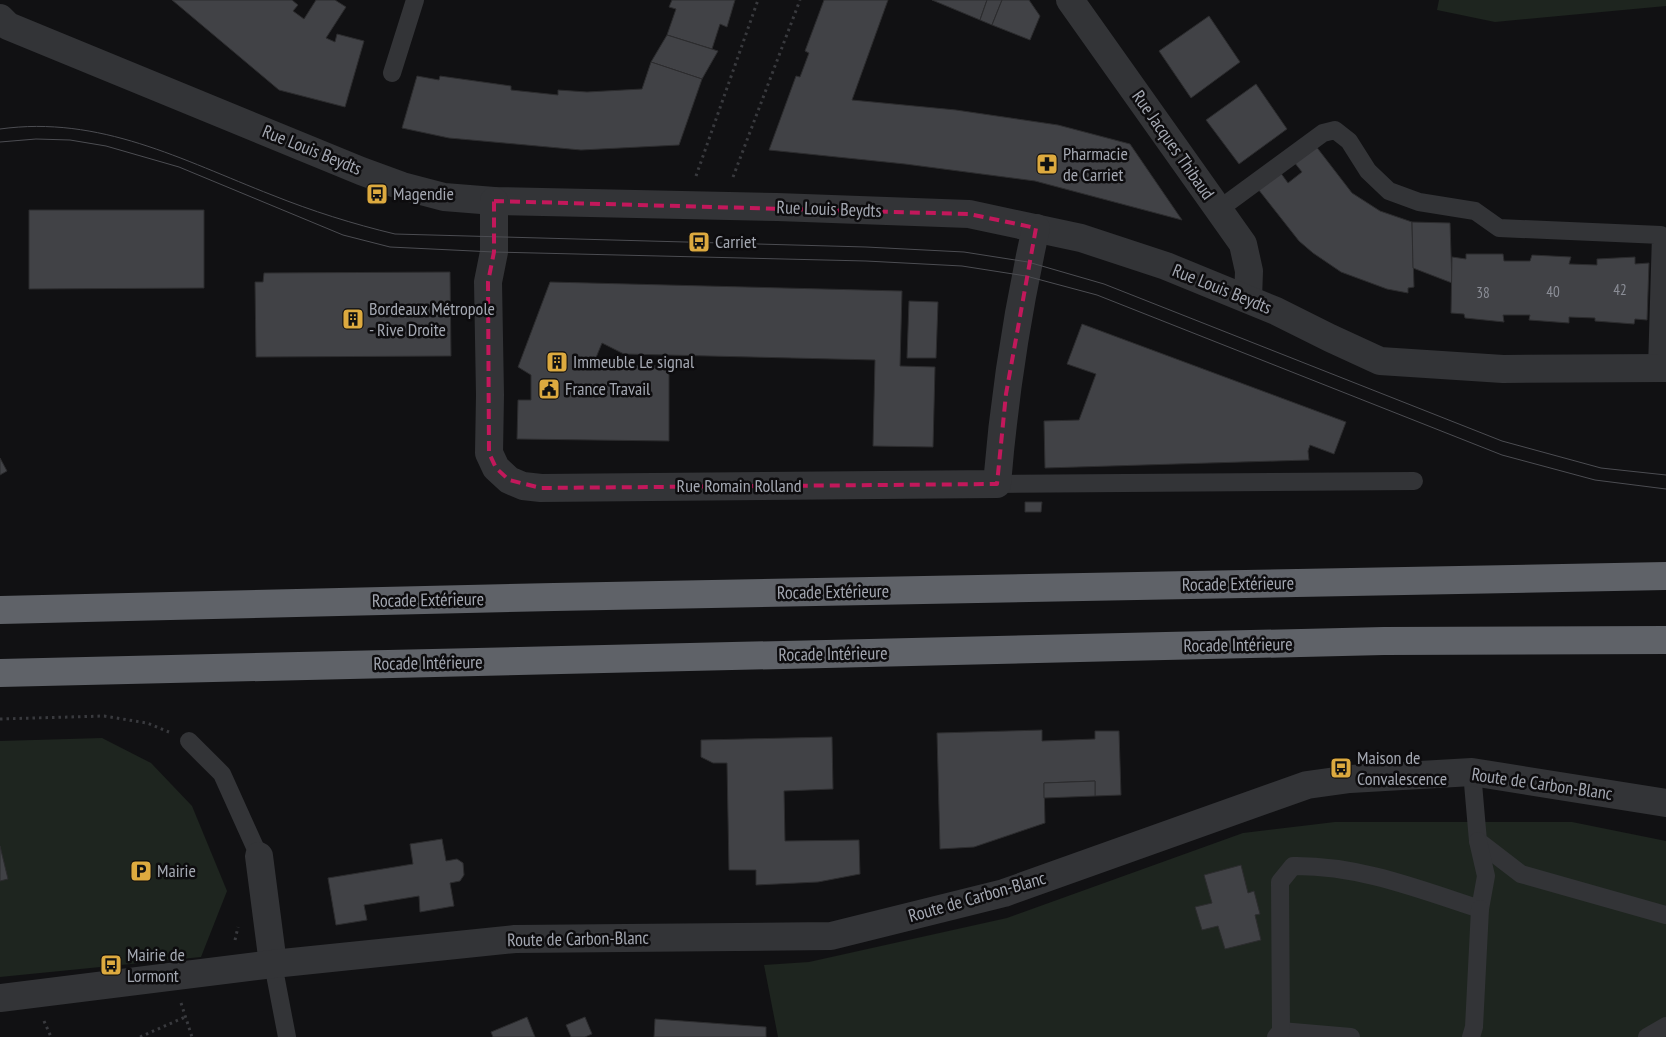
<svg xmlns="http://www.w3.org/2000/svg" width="1666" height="1037" viewBox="0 0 1666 1037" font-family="'PT Sans Narrow',sans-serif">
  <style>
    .green { fill: #1e251f }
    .building { fill: #414246; stroke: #2c2c2e }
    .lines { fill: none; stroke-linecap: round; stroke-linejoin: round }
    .path { stroke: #393a3e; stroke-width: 3; stroke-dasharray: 2.5 4; stroke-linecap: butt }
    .service { stroke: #333437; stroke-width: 18 }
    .minor { stroke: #333437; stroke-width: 28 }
    .motorway { stroke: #5f6268; stroke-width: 28 }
    .tram { stroke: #4c4d52; stroke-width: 1 }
    .marked { fill: none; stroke: #c2185b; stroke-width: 4; stroke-dasharray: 10 6; stroke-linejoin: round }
    .labels { text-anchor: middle; stroke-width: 5; stroke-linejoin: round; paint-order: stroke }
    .number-label { font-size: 15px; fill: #8b8e97 }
    .street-label { font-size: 18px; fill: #a4a8b2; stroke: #0d0c0e }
    .poi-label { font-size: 18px; fill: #a4a8b2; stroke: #0d0c0e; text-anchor: start }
  </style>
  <rect width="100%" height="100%" fill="#111113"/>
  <g class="green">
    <polygon points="1439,0 1666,0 1666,6 1495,22 1437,10"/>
    <polygon points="102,738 151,763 192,806 227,891 201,957 0,977 0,741"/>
    <polygon points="1335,822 1572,822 1666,841 1666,1037 778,1037 764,965 809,962 1007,918 1243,833"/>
  </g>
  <g class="building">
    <polygon points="172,0 292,0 298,5 293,11 304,19 316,0 335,0 346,7 326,38 335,42 337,34 364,41 345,107 279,90"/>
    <polygon points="672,0 735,0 727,27 720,24 712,49 667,35 676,9 669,7"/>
    <polygon points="824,0 888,0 852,100 956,110 1058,125 1130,144 1182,220 1035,181 905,164 769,150 796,76 800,77 809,53 805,51"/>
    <polygon points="932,0 987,0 980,20"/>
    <polygon points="987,0 1002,0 992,25 980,20"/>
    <polygon points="1002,0 1029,0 1040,16 1030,40 992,25"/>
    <polygon points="1209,16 1240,62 1191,98 1159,51"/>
    <polygon points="667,35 718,51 702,79 651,62"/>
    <polygon points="651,62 702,79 679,145 581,150 449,138 402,128 417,76 439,80 440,76 511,86 511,90 558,95 558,90 587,92 642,89"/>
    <polygon points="1256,84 1287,129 1239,164 1206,120"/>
    <polygon points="1315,145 1352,193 1380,211 1412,222 1414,287 1408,288 1408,293 1387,289 1341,272 1313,253 1299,241 1258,189 1280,172 1288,183 1302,172 1294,162"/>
    <polygon points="29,210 204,210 204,288 29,289"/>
    <polygon points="1412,222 1450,223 1452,283 1413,268"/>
    <polygon points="1466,254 1503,254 1504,261 1530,261 1532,255 1571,257 1569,264 1597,265 1597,259 1635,257 1635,264 1649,263 1647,320 1635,319 1634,324 1595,321 1595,318 1569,317 1569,323 1529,320 1530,315 1503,315 1504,322 1465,318 1464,314 1451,313 1452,257 1466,259"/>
    <polygon points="450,272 451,356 256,357 255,282 263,282 264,273"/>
    <polygon points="550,282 902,291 900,366 935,367 933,447 873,446 875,360 624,354 602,343 593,365 669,366 669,441 517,439 518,400 531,400 531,375 518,367"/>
    <polygon points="909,301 938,302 936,358 907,358"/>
    <polygon points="1082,324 1346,422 1334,454 1310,445 1308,451 1309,460 1045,468 1044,421 1079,420 1096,374 1067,364"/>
    <polygon points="0,458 7,471 0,475"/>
    <polygon points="1025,502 1042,502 1041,512 1025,512"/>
    <polygon points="1042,730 1042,741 1095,739 1095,731 1119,731 1121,795 1095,796 1095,781 1044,783 1045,823 974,847 940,849 937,733"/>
    <polygon points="832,737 833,789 784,791 785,841 859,840 860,874 818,882 756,885 756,870 729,870 727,763 713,763 701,757 701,740"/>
    <polygon points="1095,781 1095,796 1044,798 1044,783"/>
    <polygon points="442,839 446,861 457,859 463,863 464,875 460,881 450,883 454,906 420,912 419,896 364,905 367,920 336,925 328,878 413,864 410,844"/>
    <polygon points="0,846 8,879 0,881"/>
    <polygon points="1241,865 1248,893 1254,891 1260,914 1255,915 1261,940 1225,949 1218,926 1202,930 1195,907 1212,903 1204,875"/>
    <polygon points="527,1017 535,1037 493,1037 491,1032"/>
    <polygon points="585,1017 592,1034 585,1037 571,1037 566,1025"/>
    <polygon points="655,1019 766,1027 766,1037 654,1037"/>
  </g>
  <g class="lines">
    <g class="path">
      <polyline points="696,176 758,0"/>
      <polyline points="733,177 800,0"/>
      <polyline points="0,719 104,716 147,723 169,732"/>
      <polyline points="235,940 238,927"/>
      <polyline points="181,1003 192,1037"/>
      <polyline points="44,1021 51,1037"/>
      <polyline points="140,1037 185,1017"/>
    </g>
    <g class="service">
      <polyline points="392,73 415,0"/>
      <polyline points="1218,210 1323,133 1335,130 1349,141 1368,171 1389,191 1419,202 1475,211 1499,228 1661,235 1657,368"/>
      <polyline points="997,484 1414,481"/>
      <polyline points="189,741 222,774 259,856"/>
      <polyline points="1472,772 1478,841 1521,874 1666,915"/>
      <polyline points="273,964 287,1037"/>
      <polyline points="1281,1031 1351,1037"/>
      <path d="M1276 1037 1281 1031 1280 882 1293 866C1358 865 1419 889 1480 909L1486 876 1478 841"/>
      <polyline points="1471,1037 1474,1027 1480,909"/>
      <polyline points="1647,1037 1666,1026"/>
    </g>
    <g class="minor">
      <polyline points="1070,0 1243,244 1249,271 1248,299"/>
      <polyline points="0,18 8,26 361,171 402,186 444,197 494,201 777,207 969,214 1081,238 1166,266 1276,311 1330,338 1380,361 1503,369 1666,368"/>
      <path d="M494 201V252L488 282 490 395 489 453 496 468 509 480 523 486 541 488 997 484C1004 398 1017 313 1036 228"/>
      <polyline points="259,856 273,964"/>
      <polyline points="0,998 273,964 515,939 831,936 1004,893 1307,785 1350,779 1472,772 1666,803"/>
    </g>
    <g class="motorway">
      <polyline points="0,610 554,597 1666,576"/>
      <polyline points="0,673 1384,641 1666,640"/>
    </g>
    <g class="tram">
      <path d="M0 129C100 115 182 160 272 195 312 211 353 224 395 234L866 247 964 252 1028 262 1104 284 1502 441 1601 468 1666 475"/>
      <polyline points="0,142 36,139 70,140 106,146 179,167 343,235 390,247 494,252 866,261 962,266 1026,276 1097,295 1502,455 1595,480 1666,489"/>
    </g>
  </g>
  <path class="marked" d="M494 201 969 214 1036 228 1006 394 997 484 541 488 509 480 496 468 489 453 488 282 494 252Z"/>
  <defs>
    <g id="pharmacy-square" transform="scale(1.125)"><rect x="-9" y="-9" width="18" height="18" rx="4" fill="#ddaa3f" stroke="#0d0c0e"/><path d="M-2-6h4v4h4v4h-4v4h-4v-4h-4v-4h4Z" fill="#111"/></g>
    <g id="bus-square" transform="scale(1.125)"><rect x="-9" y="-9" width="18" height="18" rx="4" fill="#ddaa3f" stroke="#0d0c0e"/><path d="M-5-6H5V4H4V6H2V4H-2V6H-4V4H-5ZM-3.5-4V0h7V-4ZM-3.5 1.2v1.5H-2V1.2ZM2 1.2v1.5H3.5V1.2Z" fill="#111"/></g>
    <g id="building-square" transform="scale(1.125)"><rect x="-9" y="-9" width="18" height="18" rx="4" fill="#ddaa3f" stroke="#0d0c0e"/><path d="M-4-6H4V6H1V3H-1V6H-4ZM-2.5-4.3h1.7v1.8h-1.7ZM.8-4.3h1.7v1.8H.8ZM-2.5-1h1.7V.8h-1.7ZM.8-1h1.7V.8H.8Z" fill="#111"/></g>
    <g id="civic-square" transform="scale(1.125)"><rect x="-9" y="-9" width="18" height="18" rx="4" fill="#ddaa3f" stroke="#0d0c0e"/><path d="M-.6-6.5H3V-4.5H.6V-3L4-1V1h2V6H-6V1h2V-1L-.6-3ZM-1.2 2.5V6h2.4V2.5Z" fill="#111"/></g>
    <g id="parking-square" transform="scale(1.125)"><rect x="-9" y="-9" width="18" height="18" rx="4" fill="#ddaa3f" stroke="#0d0c0e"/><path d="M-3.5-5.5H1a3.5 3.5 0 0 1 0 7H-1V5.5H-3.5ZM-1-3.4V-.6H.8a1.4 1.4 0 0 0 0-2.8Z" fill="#111"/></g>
  </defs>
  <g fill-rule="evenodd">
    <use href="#pharmacy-square" x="1047" y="164"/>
    <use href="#bus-square" x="377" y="194"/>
    <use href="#bus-square" x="699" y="242"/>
    <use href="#building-square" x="353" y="319"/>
    <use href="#building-square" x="557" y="362"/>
    <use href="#civic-square" x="549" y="389"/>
    <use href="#bus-square" x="1341" y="768"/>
    <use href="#parking-square" x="141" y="871"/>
    <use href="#bus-square" x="111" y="965"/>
  </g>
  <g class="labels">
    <g class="number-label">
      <text x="1620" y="295">42</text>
      <text x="1553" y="297">40</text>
      <text x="1483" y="298">38</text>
    </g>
    <g class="street-label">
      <text transform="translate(1173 145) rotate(55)" y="6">Rue Jacques Thibaud</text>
      <text transform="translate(312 150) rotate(22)" y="6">Rue Louis Beydts</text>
      <text transform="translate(829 209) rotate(2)" y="6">Rue Louis Beydts</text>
      <text transform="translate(1222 289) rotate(22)" y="6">Rue Louis Beydts</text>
      <text x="739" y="492">Rue Romain Rolland</text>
      <text transform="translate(1238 584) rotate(-1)" y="6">Rocade Extérieure</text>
      <text transform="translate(833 592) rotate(-1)" y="6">Rocade Extérieure</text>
      <text transform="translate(428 600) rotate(-1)" y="6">Rocade Extérieure</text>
      <text transform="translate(1238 645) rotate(-1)" y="6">Rocade Intérieure</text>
      <text transform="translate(833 654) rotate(-1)" y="6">Rocade Intérieure</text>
      <text transform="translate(428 663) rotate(-1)" y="6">Rocade Intérieure</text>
      <text transform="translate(1542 784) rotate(8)" y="6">Route de Carbon-Blanc</text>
      <text transform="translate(977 897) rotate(-16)" y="6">Route de Carbon-Blanc</text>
      <text transform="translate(578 939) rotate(-1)" y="6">Route de Carbon-Blanc</text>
    </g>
    <g class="poi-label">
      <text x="1063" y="160">Pharmacie<tspan x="1063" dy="21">de Carriet</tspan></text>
      <text x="393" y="200">Magendie</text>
      <text x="715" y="248">Carriet</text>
      <text x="369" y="315">Bordeaux Métropole<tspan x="369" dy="21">- Rive Droite</tspan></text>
      <text x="573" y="368">Immeuble Le signal</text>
      <text x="565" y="395">France Travail</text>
      <text x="1357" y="764">Maison de<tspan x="1357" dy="21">Convalescence</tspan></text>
      <text x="157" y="877">Mairie</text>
      <text x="127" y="961">Mairie de<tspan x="127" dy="21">Lormont</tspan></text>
    </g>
  </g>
</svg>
